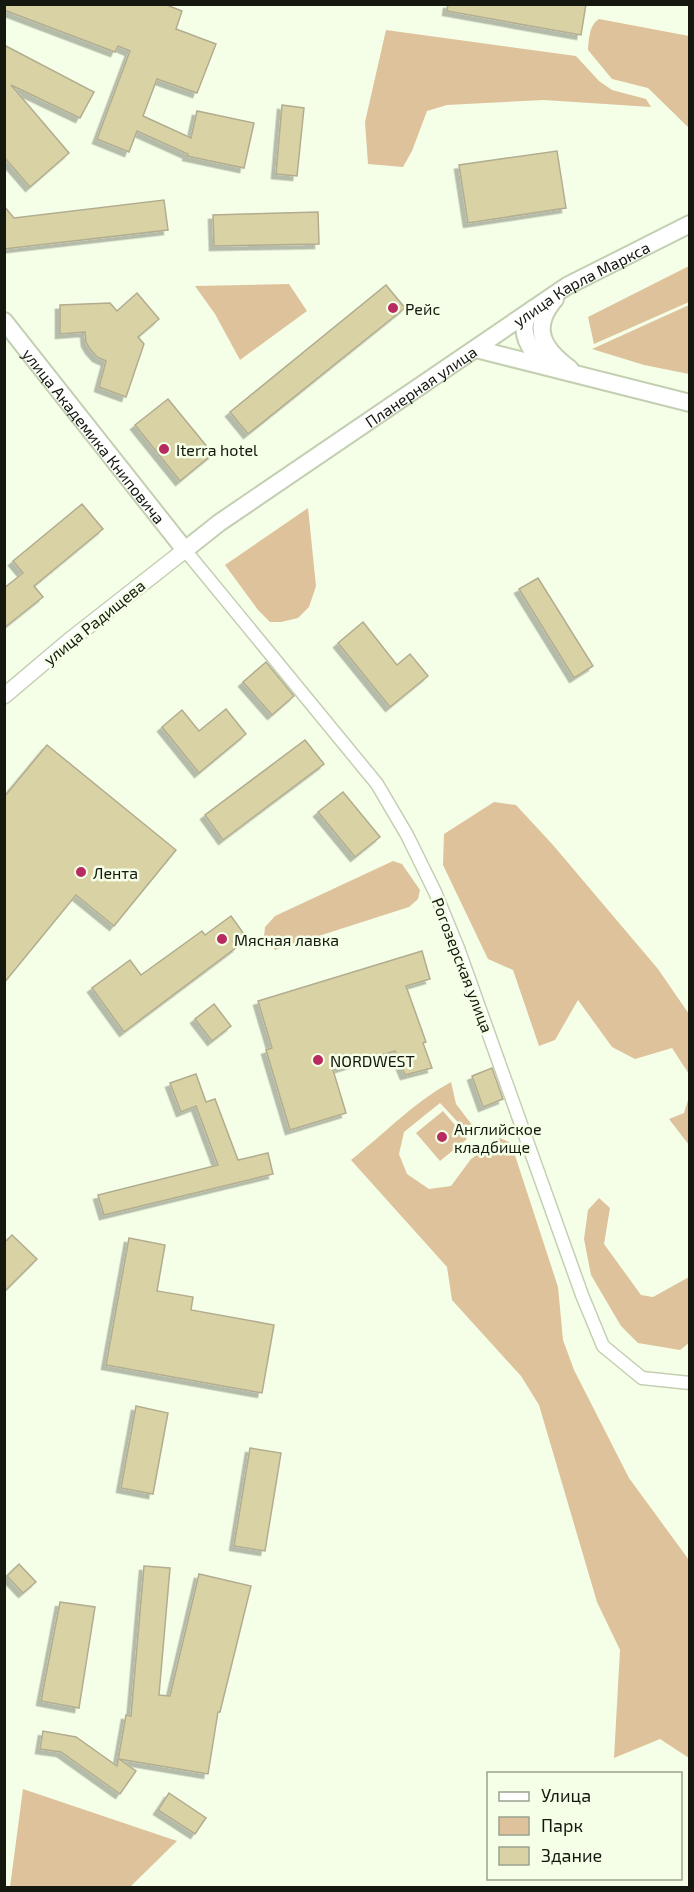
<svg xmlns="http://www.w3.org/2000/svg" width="694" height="1892" font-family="'Exo 2',sans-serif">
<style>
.green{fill:#ddc29c}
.building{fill:#d9d2a5;stroke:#b2ad90;stroke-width:1.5;filter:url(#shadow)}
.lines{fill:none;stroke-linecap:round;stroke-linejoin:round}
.minor-casing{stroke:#c3cfb2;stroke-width:15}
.tertiary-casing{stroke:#c3cfb2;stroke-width:18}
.secondary-casing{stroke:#c3cfb2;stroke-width:20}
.minor{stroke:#fff;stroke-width:12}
.tertiary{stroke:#fff;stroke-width:15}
.secondary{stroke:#fff;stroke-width:16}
.poi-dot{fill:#b82b60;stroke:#f5ffe7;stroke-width:2}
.labels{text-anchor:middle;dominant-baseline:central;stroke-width:5;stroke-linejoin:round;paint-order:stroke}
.street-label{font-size:16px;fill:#14180e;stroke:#f5ffe7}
.poi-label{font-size:16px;fill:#14180e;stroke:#f5ffe7;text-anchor:start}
</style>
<defs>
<filter id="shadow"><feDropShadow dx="-4.5" dy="4.5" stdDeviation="0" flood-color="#0004"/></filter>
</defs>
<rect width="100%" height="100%" fill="#f5ffe7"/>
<!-- green -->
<g class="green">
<path d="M599,19L689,36V128L648,88L612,79L588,50C589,39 589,25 599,19Z"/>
<path d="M386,30L576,56L599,81L612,90L646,99L651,107L544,100L447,105L427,111L412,151L403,167L368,164L365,122Z"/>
<path d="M689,266V302L594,344L588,317Z"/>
<path d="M289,284L307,311L240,360L215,314L195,286Z"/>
<path d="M689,305V374L644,365L592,349Z"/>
<path d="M308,508L316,586L309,607L298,618L281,622H270L258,610L225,565Z"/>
<path d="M494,802L516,805L553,845L658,969L689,1014V1074L672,1048L635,1059L612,1047L578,1000L555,1040L539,1046L513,970L488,959L443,865L444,834Z"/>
<path d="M393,861L402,864L420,890L418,899L409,907L275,950L264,937L265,927L275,916Z"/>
<path d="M451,1082L456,1104L476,1130L469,1134L440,1103L404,1132L399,1154L407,1174L429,1189L451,1186L471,1159L500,1138L511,1143L558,1287L563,1340L574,1370L629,1478L689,1560V1758L660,1739L614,1758L620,1650L597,1602L539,1405L521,1376L452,1300L447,1267L351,1160C384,1134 414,1102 451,1082Z"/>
<path d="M689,1097V1145L669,1119L684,1113Z"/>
<path d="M443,1111L467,1139L440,1161L416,1133Z"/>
<path d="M599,1198L610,1208L604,1244L641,1295L653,1297L689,1277V1343L680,1350L638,1343L621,1326L591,1275L584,1239L588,1210Z"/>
<path d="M23,1789L177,1841L130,1887H10Z"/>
</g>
<!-- building -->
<g class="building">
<path d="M4,4H164L182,11L176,29L216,44L197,93L157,79L143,116L191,138L197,111L254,123L244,168L187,156L188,154L137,131L129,152L97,139L130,51L118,46L115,52L4,10Z"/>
<path d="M448,4H586L581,35L447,11Z"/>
<path d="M4,45L94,92L80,118L11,85L69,153L30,187L4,157Z"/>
<path d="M282,105L304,108L297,176L276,174Z"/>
<path d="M557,151L566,208L468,223L459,165Z"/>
<path d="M164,200L168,230L4,249V206L14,218Z"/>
<path d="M318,212L319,244L214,246L213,215Z"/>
<path d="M386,285L405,308L248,434L230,412Z"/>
<path d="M137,293L159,319L138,337L144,344L126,397L99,387L106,361L97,357L90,349L86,342L85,332L60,334V305L110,303L117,311Z"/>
<path d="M168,399L213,454L180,481L135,425Z"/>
<path d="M82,504L103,529L34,586L43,597L4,628V588L23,573L13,561Z"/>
<path d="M538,578L593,666L574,678L519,589Z"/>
<path d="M363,622L397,665L410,654L428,676L390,707L338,643Z"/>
<path d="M266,662L294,696L272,715L243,682Z"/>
<path d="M226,709L246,734L199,773L162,727L182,710L199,731Z"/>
<path d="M305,740L324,764L223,840L205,815Z"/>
<path d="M47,745L176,850L114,926L76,895L4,983V797Z"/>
<path d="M343,792L380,837L355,857L318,812Z"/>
<path d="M231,916L244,934L233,942L237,947L124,1032L92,988L130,960L141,975L202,931L205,935Z"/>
<path d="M422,951L430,979L406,986L426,1042L423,1043L432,1068L405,1075L395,1051L333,1070L346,1113L290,1130L266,1050L272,1048L258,1001Z"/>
<path d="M214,1004L231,1026L212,1041L195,1019Z"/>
<path d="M492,1068L503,1099L483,1107L472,1076Z"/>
<path d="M196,1074L206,1102L215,1099L238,1160L268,1153L273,1174L104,1215L98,1195L218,1165L196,1106L181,1112L170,1083Z"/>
<path d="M12,1235L37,1259L4,1292V1243Z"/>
<path d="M129,1238L165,1245L157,1291L193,1297L191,1310L274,1325L262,1393L106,1365Z"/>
<path d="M136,1406L168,1413L153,1494L121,1488Z"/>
<path d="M250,1448L281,1453L265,1551L234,1546Z"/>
<path d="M19,1564L36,1582L23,1593L7,1576Z"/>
<path d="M144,1566L170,1568L159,1695L170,1696L199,1574L251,1586L220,1712H218L208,1774L119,1759L136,1771L120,1794L61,1752L40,1749L43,1731L76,1737L117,1766L126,1715L131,1716Z"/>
<path d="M60,1602L95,1607L79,1708L41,1701Z"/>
<path d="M169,1793L206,1818L195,1834L158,1810Z"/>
</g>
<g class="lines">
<defs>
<path id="minor" d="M185,550L377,784L407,835L435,892L458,948L582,1295L603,1346L642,1378L690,1383"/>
<path id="tertiary" d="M4,696L69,641L185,550"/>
<g id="secondary">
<path d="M555,299C530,328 543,349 570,369"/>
<path d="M532,310C529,314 526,319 525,323C522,339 534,357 548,364"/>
<path id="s1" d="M4,321L185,550L219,523L567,286L690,224"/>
<path d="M476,349L690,403"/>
</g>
</defs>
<!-- minor casing -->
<use href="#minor" class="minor-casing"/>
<!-- tertiary casing -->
<use href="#tertiary" class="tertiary-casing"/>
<!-- secondary casing -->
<use href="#secondary" class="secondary-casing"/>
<!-- minor -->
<use href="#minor" class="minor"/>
<!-- tertiary -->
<use href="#tertiary" class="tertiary"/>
<!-- secondary -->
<use href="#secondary" class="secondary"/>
</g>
<!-- markers -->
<g class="poi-dot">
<circle cx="393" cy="308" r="6"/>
<circle cx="164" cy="449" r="6"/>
<circle cx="81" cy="872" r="6"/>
<circle cx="222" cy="939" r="6"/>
<circle cx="318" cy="1060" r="6"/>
<circle cx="442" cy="1137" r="6"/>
</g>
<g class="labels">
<!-- street labels -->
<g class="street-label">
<text stroke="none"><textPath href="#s1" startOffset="770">улица Карла Маркса</textPath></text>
<text stroke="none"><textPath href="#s1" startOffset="579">Планерная улица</textPath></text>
<text stroke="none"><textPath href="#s1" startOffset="146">улица Академика Книповича</textPath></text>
<text transform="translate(94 622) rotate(-39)">улица Радищева</text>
<text transform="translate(463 965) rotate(69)">Рогозерская улица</text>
</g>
<!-- poi labels -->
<g class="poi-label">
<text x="405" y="308">Рейс</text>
<text x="176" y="449">Iterra hotel</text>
<text x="93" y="872">Лента</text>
<text x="234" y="939">Мясная лавка</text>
<text x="330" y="1060">NORDWEST</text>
<text x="454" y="1128">Английское<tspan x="454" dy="18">кладбище</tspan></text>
</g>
</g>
<!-- border -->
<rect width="694" height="1892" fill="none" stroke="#14180e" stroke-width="12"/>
<!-- legend -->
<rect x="487" y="1772" width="195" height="108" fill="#f5ffe7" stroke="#9ba390" stroke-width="1.5"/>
<rect x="499" y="1792" width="30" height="9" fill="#ffffff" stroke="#9ba390" stroke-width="1.5"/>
<text x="541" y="1802" font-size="18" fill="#14180e">Улица</text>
<rect x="499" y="1817" width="30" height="18" fill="#ddc29c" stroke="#9ba390" stroke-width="1.5"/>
<text x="541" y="1832" font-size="18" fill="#14180e">Парк</text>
<rect x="499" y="1847" width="30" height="18" fill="#d9d2a5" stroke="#9ba390" stroke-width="1.5"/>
<text x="541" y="1862" font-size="18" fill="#14180e">Здание</text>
</svg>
